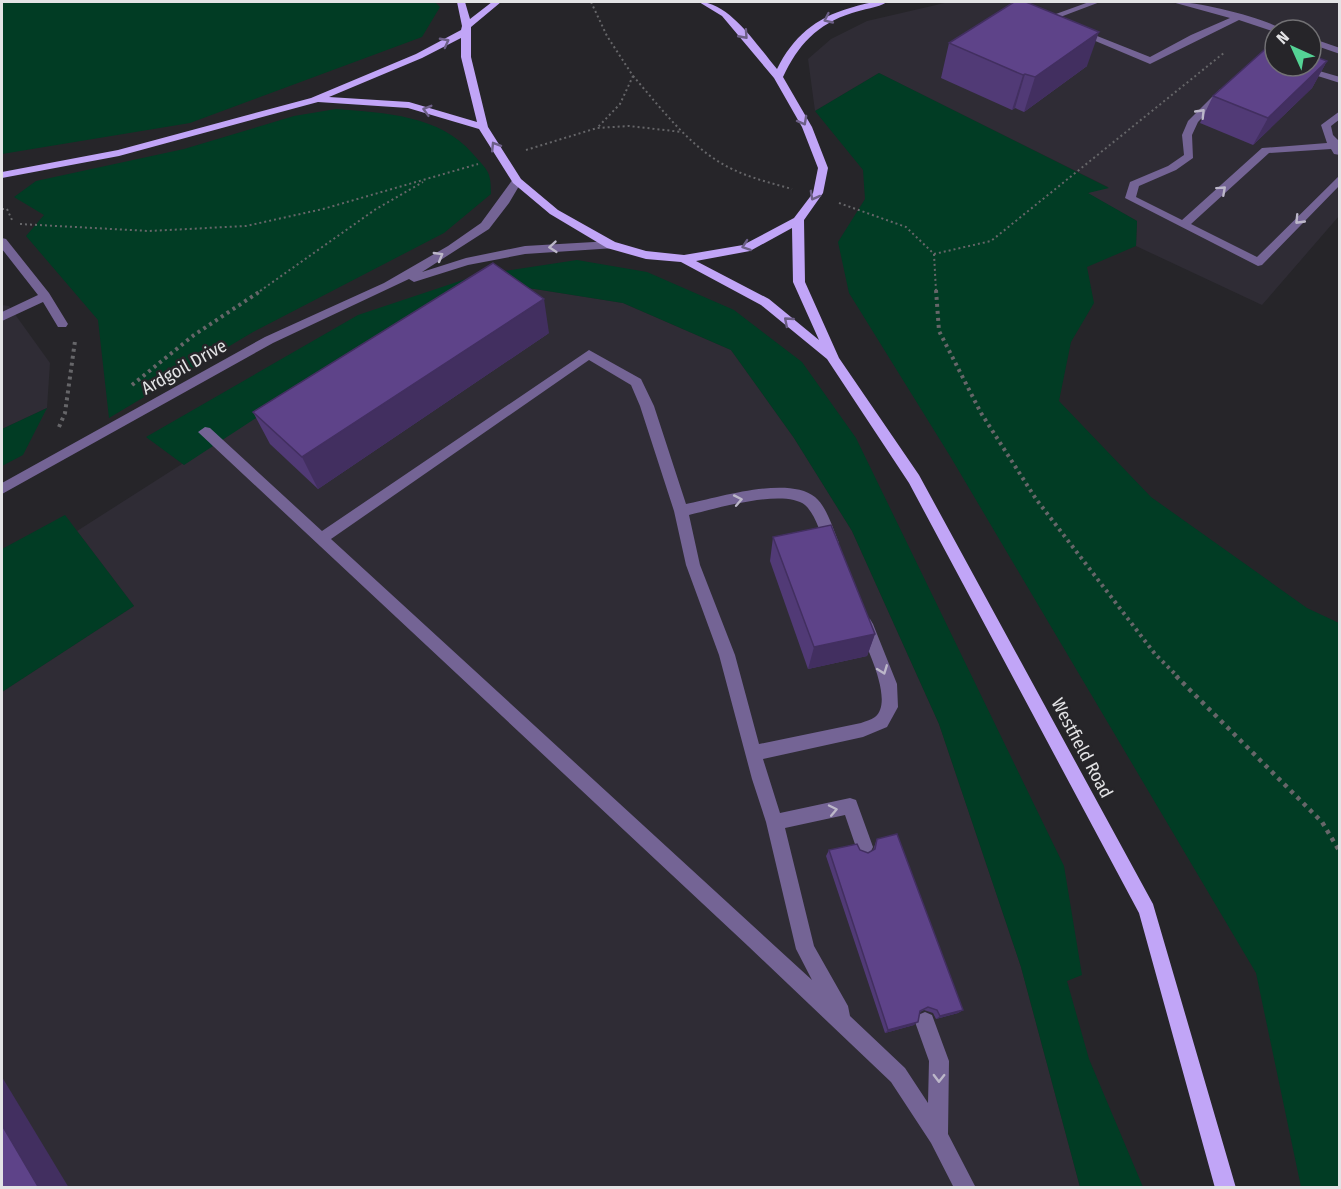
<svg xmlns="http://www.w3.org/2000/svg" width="1341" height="1189" font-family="'Fira Sans Condensed',sans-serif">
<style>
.built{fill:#2f2c35;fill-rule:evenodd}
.green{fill:#013c24}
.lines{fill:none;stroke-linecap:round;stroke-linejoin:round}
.path-far2{stroke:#666669;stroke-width:2;stroke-dasharray:2 3;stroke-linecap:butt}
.path-far1{stroke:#666669;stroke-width:4;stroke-dasharray:3 4;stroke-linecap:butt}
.path{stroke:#666669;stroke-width:4.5;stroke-dasharray:4 5;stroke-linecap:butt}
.minor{fill:#746495;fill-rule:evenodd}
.major{fill:#c1a5f7;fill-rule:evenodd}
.wall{fill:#513a76}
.shaded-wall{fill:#422f60}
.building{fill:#5e4389;stroke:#422f60;stroke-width:1.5}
.oneway{stroke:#6c5f86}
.oneway2{stroke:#bcb7c9}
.labels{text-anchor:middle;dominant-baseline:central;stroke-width:5;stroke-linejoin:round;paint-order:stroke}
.street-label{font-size:18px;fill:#e3e3e5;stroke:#262529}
</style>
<rect width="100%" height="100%" fill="#262529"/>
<!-- built -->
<g class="built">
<path d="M949,2H1339V216L1262,305L1136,246L1137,221L1087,193L1108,187L879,73L815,111L808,59L831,39L867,21ZM1275,30H1311V66H1275Z"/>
<path d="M503,284L623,303L731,350L794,438L852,531L939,724L1021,967L1080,1187L2,1188V692L134,606L77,531L362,349Z"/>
<path d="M2,305L9,306L50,363L47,408L2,429Z"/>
</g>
<!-- green -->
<g class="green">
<path d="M2,2H435L440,7L422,37L190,123L2,154Z"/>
<path d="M879,73L1109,188L1088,193L1137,221L1136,246L1087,267L1094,303L1071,342L1059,401L1151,497L1307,608L1339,623V1187H1301L1256,973L950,456L849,293L838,242L865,199L863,170L815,111Z"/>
<path d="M336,109C385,113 440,115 473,154C488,171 491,171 491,194L444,233L253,332L109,418L98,320L26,236L44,215L14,197L36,181L184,149L294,116Z"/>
<path d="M577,260L647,272L734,310L802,362L856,438L1064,866L1082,975L1067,981L1089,1059L1143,1187H1080L1021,967L939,724L852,531L794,438L731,350L623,303L503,284L362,349L184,465L146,437L358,315L478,275Z"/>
<path d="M47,408L23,455L2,466V429Z"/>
<path d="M65,515L134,606L2,692V549Z"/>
</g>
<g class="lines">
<!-- path-far2 -->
<g class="path-far2">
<path d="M591,2L607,36L633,76L620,104L598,127"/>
<path d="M633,76C662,109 690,148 730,168C750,178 771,183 792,189"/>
<path d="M526,150L597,128L629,126L682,132"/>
<path d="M839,203L906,227L934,254L936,291"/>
<path d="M2,209H7L12,220"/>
<path d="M20,224L149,231L246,226L323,209L478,164"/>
<path d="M934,254L991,241L1225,52"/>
<path d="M260,291L376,209L423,182"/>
</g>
<!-- path-far1 -->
<g class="path-far1">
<path d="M936,290L939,331L981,413L1036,499L1155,654L1178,677"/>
<path d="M132,385L194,335L262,290"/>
<path d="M59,427L65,413L75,341"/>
</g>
<!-- path -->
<path class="path" d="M1176,676L1322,822L1340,852"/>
<!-- minor -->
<g class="minor">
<path d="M1089,2H1100L1055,19L1059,22L1057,24H1051L1042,19Z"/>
<path d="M1172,2C1191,0 1267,18 1283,30H1275V32L1239,20L1150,64L1074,32L1082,30L1150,57L1191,35L1230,18Z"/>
<path d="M1311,38L1340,48V54L1311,44Z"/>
<path d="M1286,66H1302L1340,77V83Z"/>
<path d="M1220,89L1228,91L1198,122L1192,135L1193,158L1176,170L1139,186L1136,197L1182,220L1262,148L1327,143L1321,125L1340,111V119L1331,126L1333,135L1340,142V155L1334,154L1331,149L1269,153L1191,224L1257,257L1340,175V185L1262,265L1258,266L1125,198L1130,182L1168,166L1184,155L1182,135L1188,121Z"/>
<path d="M517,178L522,181L509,203L489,229L422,272L466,258L525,246L611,241L615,242V248L525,254L468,265L414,282L409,279L273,343L2,494V483L265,337L384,283L448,246L481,223L513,179Z"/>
<path d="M2,238L6,239L49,293L68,324L66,327H58L43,302L2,321V312L38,295L2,249Z"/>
<path d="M589,350L641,379L654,406L686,504C717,498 788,475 815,497C827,507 833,529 839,543L837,547H827C820,534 816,515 805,505C784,488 714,509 689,515L700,565L735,655L759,744L861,723C865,721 871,720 875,717C895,701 865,644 857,624L860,619L865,617L870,619L873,624L897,684L898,707L887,727L863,737L763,759L780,813L850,798L856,800L873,847L870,853L864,856L858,853L845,815L785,828L814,946L848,1006L850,1016L905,1068L928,1103L929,1061L915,1022L918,1015L925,1012L932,1015L949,1061L948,1134L976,1188H954L931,1143L891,1082L748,946L198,432L205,427L210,428L322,531ZM589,360L631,385L640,406L674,511L686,565L719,655L752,779L766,822L796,949L812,980L331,539Z"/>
</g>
<!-- major -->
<path class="major" d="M457,2H465L470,19L492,2H501L471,27V57L488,127L521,179L558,210L615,242L646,251L684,255L743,245L794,218L813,193L818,168L802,127L774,78L722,16L699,2C730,2 758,47 777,69C793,37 815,18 850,8C863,4 875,1 887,2C878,8 863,9 852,13C817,24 798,45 783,77L812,127L828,168L823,193L804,220L805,282L839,358L919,475L1153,904L1236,1188H1215L1139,913L909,483L827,359L761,305L681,262L646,259L607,248L550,214L513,183L479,129L408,108L318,102L119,156L2,178V172L118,150L311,98L416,54L461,30L462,26ZM461,38V57L477,122L409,102L329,97L422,58ZM792,228L793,282L819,340L769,299L696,261L750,251Z"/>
</g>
<!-- wall -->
<g class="wall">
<path d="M949,43L1087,66L1024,112L1015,108L1012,110L941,78Z"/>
<path d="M1327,61L1312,88L1253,145L1200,123L1213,96Z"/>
<path d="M549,333L318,489L270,444L253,412Z"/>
<path d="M773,537L875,634L867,656L808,669L770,561Z"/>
<path d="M877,839L963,1010L958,1013L936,1019L933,1013L924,1010L920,1012L914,1025L885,1033L826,856L829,850H860L868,853L873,850Z"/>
</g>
<!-- shaded-wall -->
<g class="shaded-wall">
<path d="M1099,32L1087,66L1024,112L1035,77Z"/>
<path d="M1327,61L1312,88L1253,145L1268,118Z"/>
<path d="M1025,74L1015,108L1012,110L1023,75Z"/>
<path d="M544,299L549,333L318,489L302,457Z"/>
<path d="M875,634L867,656L808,669L814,647Z"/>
<path d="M963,1010L958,1013L936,1019L940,1016Z"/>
<path d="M918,1022L914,1025L885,1033L888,1030Z"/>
<path d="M2,1077L69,1188H39L2,1125Z"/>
</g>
<!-- building -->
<g class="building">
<path d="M1014,2H1026L1099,32L1035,77L1025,74L1023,75L949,43Z"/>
<path d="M1272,43H1275V66H1311V55L1327,61L1268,118L1213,96Z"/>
<path d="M493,263L544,299L302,457L253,412Z"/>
<path d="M831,525L875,634L814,647L773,537Z"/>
<path d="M897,834L963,1010L940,1016L937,1010L928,1007L920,1011L918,1022L888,1030L829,850L857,844L860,850L868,853L875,849L877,839Z"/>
<path d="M2,1125L39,1188H2Z"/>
</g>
<!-- one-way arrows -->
<defs><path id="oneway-chevron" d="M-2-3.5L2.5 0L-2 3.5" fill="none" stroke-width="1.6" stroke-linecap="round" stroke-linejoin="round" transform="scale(1.5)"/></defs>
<g class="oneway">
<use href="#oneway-chevron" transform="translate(828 19) rotate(155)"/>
<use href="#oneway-chevron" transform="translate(744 35) rotate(48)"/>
<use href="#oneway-chevron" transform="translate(445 42) rotate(-28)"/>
<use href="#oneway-chevron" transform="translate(427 110) rotate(-164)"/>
<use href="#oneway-chevron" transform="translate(803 121) rotate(61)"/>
<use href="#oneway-chevron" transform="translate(495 146) rotate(-122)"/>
<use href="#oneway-chevron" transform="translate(814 196) rotate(119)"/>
<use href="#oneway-chevron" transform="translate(746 246) rotate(161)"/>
<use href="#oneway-chevron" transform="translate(788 321) rotate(-139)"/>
</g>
<g class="oneway2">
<use href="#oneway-chevron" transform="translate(1201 113) rotate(-46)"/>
<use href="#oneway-chevron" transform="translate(1222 190) rotate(-42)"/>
<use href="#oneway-chevron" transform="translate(1299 220) rotate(134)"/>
<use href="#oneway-chevron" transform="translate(553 247) rotate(175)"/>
<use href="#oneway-chevron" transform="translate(439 256) rotate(-30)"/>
<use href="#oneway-chevron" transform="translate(738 500) rotate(-11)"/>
<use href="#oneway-chevron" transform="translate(883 670) rotate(69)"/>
<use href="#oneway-chevron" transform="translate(833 810) rotate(-12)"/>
<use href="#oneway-chevron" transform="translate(939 1078) rotate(91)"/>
</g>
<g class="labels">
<!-- street labels -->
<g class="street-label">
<text transform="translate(184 367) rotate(-29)">Ardgoil Drive</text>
<text transform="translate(1082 748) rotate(62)">Westfield Road</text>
</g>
</g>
<!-- border -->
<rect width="1341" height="1189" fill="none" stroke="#e3e3e5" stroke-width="6"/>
<!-- north arrow -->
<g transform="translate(1293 48) rotate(315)"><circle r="28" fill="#262529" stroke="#727174" stroke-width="1.5"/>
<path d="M0-4.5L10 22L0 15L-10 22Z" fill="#54d395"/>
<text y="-9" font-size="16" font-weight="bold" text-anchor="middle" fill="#e3e3e5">N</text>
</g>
</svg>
